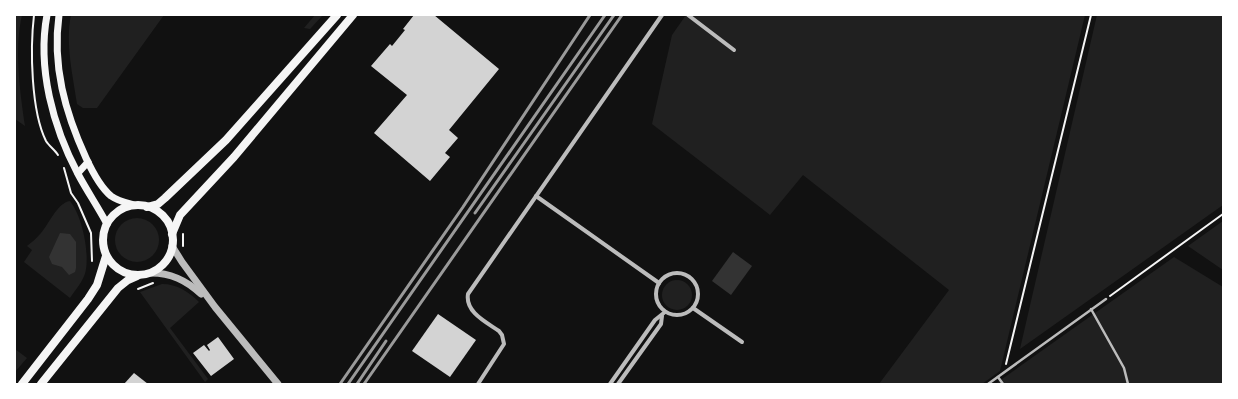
<svg xmlns="http://www.w3.org/2000/svg" width="1238" height="399" font-family="Raleway,sans-serif">
<style>
.green{fill:#202020}
.water{fill:#333}
.building{fill:#d3d3d3}
.lines{fill:none;stroke-linecap:round;stroke-linejoin:round}
.path{stroke:#f5f5f5;stroke-width:2}
.service{stroke:#bcbcbc;stroke-width:2.5}
.minor{stroke:#bcbcbc;stroke-width:4}
.tertiary{stroke:#bcbcbc;stroke-width:7}
.secondary{stroke:#f5f5f5;stroke-width:7}
.primary{stroke:#f5f5f5;stroke-width:8}
.rail{stroke:#9a9a9a;stroke-width:3}
</style>
<rect width="100%" height="100%" fill="#111"/>
<!-- green -->
<g class="green">
<path d="M15,15H22C14,49 20,92 25,126L15,119Z"/>
<path d="M71,15H164L97,108H83L77,104C73,76 65,43 71,15Z"/>
<path d="M315,15H323L310,29L304,28Z"/>
<path d="M686,15H1085L1000,371L982,384H879L949,290L803,175L770,215L652,124L672,35Z"/>
<path d="M1097,15H1223V205L1020,349Z"/>
<path d="M70,201C82,216 89,250 86,269C85,279 76,289 70,298L24,262L32,250L27,246C32,242 37,238 41,233C49,224 57,203 70,201Z"/>
<circle cx="137" cy="240" r="22"/>
<path d="M1223,221V270L1188,246Z"/>
<path d="M1174,257L1223,287V384H995Z"/>
<circle cx="677" cy="295" r="15"/>
<path d="M162,284C177,284 189,292 199,302L170,328L208,379L205,382L140,292Z"/>
<path d="M15,349L27,358L15,372Z"/>
</g>
<!-- water -->
<g class="water">
<path d="M60,233L70,234L76,242V268L75,272L69,275L62,267L52,264L49,257Z"/>
<path d="M733,252L752,266L731,295L712,281Z"/>
</g>
<!-- building -->
<g class="building">
<path d="M414,15H434L499,69L449,130L458,138L445,153L450,157L430,181L374,133L407,95L371,66L390,44L392,46L405,30L403,29Z"/>
<path d="M438,314L476,340L450,377L412,351Z"/>
<path d="M218,337L234,359L211,376L193,353L204,345L209,351L210,350L207,345Z"/>
<path d="M134,373L148,384H124Z"/>
</g>
<g class="lines">
<!-- path -->
<g class="path">
<path d="M34,15C30,49 31,111 46,141C49,146 55,150 58,155"/>
<path d="M64,168L71,193L78,203L91,233L92,261"/>
<path d="M183,246V234"/>
<path d="M138,289L153,283"/>
<path d="M1110,296L1223,214"/>
<path d="M1006,364L1091,15"/>
</g>
<!-- service -->
<g class="service">
<path d="M1091,309L1124,368L1128,384"/>
<path d="M998,377L1003,384"/>
<path d="M988,384L1106,299"/>
</g>
<!-- minor -->
<g class="minor">
<path d="M688,15L734,50"/>
<path d="M536,196L659,283"/>
<circle cx="677" cy="294" r="21"/>
<path d="M693,308L742,342"/>
<path d="M478,384L504,344L502,335L499,331C486,322 465,312 468,294L662,15"/>
<path d="M610,384L655,320L665,312"/>
<path d="M618,384L661,324L662,316"/>
</g>
<!-- tertiary -->
<g class="tertiary">
<path d="M172,246L182,262L215,307L278,384"/>
<path d="M151,273C171,273 186,280 201,294"/>
</g>
<!-- secondary -->
<g class="secondary">
<path d="M47,15C37,68 53,127 78,174C87,191 98,207 107,224"/>
<path d="M59,15C52,66 65,112 86,158C92,171 100,187 111,196C118,201 127,203 134,205"/>
<path d="M78,173L88,162"/>
</g>
<!-- primary -->
<g class="primary">
<circle cx="138" cy="240" r="35"/>
<path d="M147,207L158,204L165,198L226,140L337,15"/>
<path d="M172,234L180,215L234,157L353,15"/>
<path d="M22,384L88,299L97,285L106,256"/>
<path d="M41,384L118,288L128,280L137,276"/>
</g>
<!-- rail -->
<g class="rail">
<path d="M475,213L614,15"/>
<path d="M340,384L463,207L590,15"/>
<path d="M348,384L605,15"/>
<path d="M357,384L386,341"/>
<path d="M364,384L622,15"/>
</g>
</g>
<!-- border -->
<rect width="1238" height="399" fill="none" stroke="#ffffff" stroke-width="32"/>
</svg>
